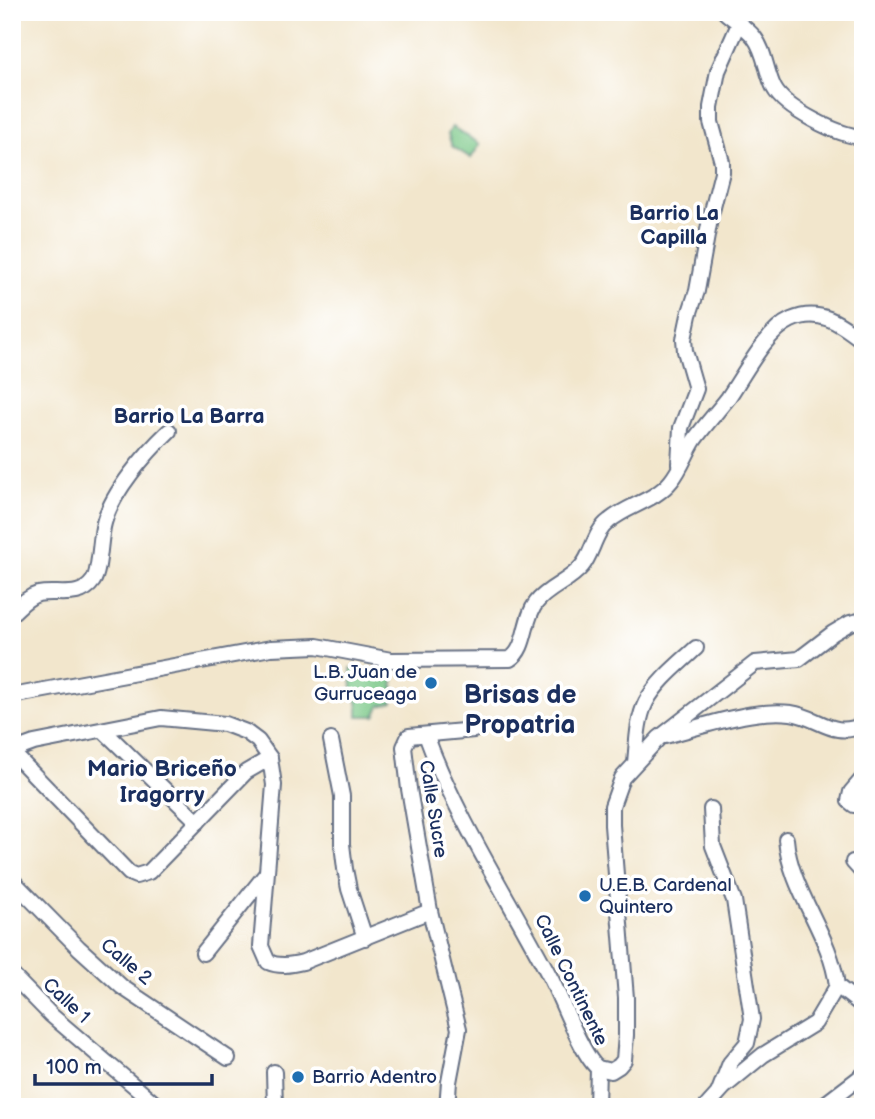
<svg xmlns="http://www.w3.org/2000/svg" width="875" height="1119" font-family="'Balsamiq Sans',sans-serif">
<style>
.pitch{fill:#79c786;stroke:#4a7b72;stroke-width:2}
.lines{fill:none;stroke-linecap:round;stroke-linejoin:round}
.minor-casing{stroke:#666f84;stroke-width:18}
.minor{stroke:#fff;stroke-width:14}
.poi-dot{fill:#1f6fb2;stroke:#fff;stroke-width:2.5}
.labels{text-anchor:middle;dominant-baseline:central;stroke-width:7;stroke-linejoin:round;paint-order:stroke}
.poi-label{font-size:19px;fill:#1b2f5e;stroke:#fff;text-anchor:start}
.street-label{font-size:19px;fill:#1b2f5e;stroke:#fff}
.neighbourhood-label{font-size:21px;font-weight:bold;fill:#1b2f5e;stroke:#fff}
.quarter-label{font-size:23px;font-weight:bold;fill:#1b2f5e;stroke:#fff}
.district-label{font-size:26px;font-weight:bold;fill:#1b2f5e;stroke:#fff}
</style>
<rect width="100%" height="100%" fill="#fff"/>
<filter id="ink" filterUnits="userSpaceOnUse"><feTurbulence type="fractalNoise" baseFrequency=".0143" numOctaves="2"/><feDisplacementMap in="SourceGraphic" scale="14" xChannelSelector="R" yChannelSelector="G"/><feConvolveMatrix kernelMatrix="1 2 1 2 8 2 1 2 1" color-interpolation-filters="sRGB"/></filter>
<filter id="wash" filterUnits="userSpaceOnUse"><feTurbulence type="fractalNoise" baseFrequency=".00686" numOctaves="4" result="noise"/><feDisplacementMap in="SourceGraphic" scale="28" xChannelSelector="R" yChannelSelector="G"/><feGaussianBlur stdDeviation="1.57" result="paint"/><feColorMatrix in="noise" values="0 0 0 0 0 0 0 0 0 0 0 0 0 0 0 0 0 1.4 0 .05"/><feComposite in="paint" operator="in"/></filter>
<g filter="url(#wash)">
<rect width="100%" height="100%" fill="#f2e6cc"/>
<!-- pitch -->
<g class="pitch">
<path d="M452,127L480,144L471,158L452,146L448,134Z"/>
<path d="M351,668L394,672L393,702L380,706L375,716H358V704L352,691Z"/>
</g>
</g>
<g filter="url(#ink)">
<g class="lines">
<defs>
<g id="minor">
<path d="M725,12C734,20 747,28 754,37C765,51 766,72 774,88C785,109 839,136 863,137"/>
<path d="M679,464L681,428L696,389L685,351L684,339L689,315L697,291L710,219L722,172V162L711,122V107L718,71L739,24"/>
<path d="M12,613C20,606 27,597 38,594C56,590 80,600 93,581C100,572 100,536 104,523C112,492 146,453 169,431"/>
<path d="M12,696L271,648L317,646L391,660L510,659C527,649 523,620 536,603C548,587 569,582 582,566C593,553 594,532 609,521C628,505 655,501 671,481C681,469 686,453 695,439C705,425 717,412 728,398C744,375 766,331 791,320C820,307 841,324 863,341"/>
<path d="M103,730L198,822"/>
<path d="M426,735C457,820 509,898 551,979C561,998 583,1058 598,1068L611,1071L619,1066L624,1060L626,1035V998L612,825V806L622,778L659,738L755,663L799,659L833,633L850,623L863,620"/>
<path d="M665,736C702,727 753,708 791,713C820,717 832,739 863,725"/>
<path d="M331,740L342,796V844L345,869L349,889L365,938"/>
<path d="M12,751L34,743L161,718L225,724L246,732L258,741L270,758L274,785L261,946L268,962C280,967 290,965 303,962L430,911"/>
<path d="M12,752L129,873L136,876L149,872L246,772L270,758"/>
<path d="M635,763C637,743 637,720 646,702C657,681 679,664 696,648"/>
<path d="M863,778L851,792L849,801L854,805L863,804"/>
<path d="M711,809L713,846L734,900L752,1019L747,1043L730,1063L719,1091"/>
<path d="M786,839C790,891 831,934 837,986"/>
<path d="M853,862L863,873"/>
<path d="M12,880L79,948L122,987L228,1058"/>
<path d="M203,953L266,874"/>
<path d="M12,975L51,1015L159,1107"/>
<path d="M837,986L863,1006"/>
<path d="M274,1072L275,1107"/>
<path d="M447,1107L449,1082L459,1029L430,911L409,789L404,747L409,736L474,730"/>
<path d="M597,1107L598,1068"/>
<path d="M706,1107L724,1087L763,1055L815,1023L837,986"/>
<path d="M821,1107L863,1075"/>
</g>
</defs>
<!-- minor casing -->
<use href="#minor" class="minor-casing"/>
<!-- minor -->
<use href="#minor" class="minor"/>
</g>
</g>
<!-- markers -->
<g class="poi-dot">
<circle cx="431" cy="683" r="7"/>
<circle cx="585" cy="896" r="7"/>
<circle cx="298" cy="1077" r="7"/>
</g>
<g class="labels">
<!-- poi labels -->
<g class="poi-label">
<text x="417" y="672" text-anchor="end">L.B. Juan de<tspan x="417" dy="22">Gurruceaga</tspan></text>
<text x="599" y="885">U.E.B. Cardenal<tspan x="599" dy="22">Quintero</tspan></text>
<text x="312" y="1077">Barrio Adentro</text>
</g>
<!-- street labels -->
<g class="street-label">
<text transform="translate(433 809) rotate(81)">Calle Sucre</text>
<text transform="translate(126 962) rotate(40)">Calle 2</text>
<text transform="translate(571 980) rotate(64)">Calle Continente</text>
<text transform="translate(66 1001) rotate(43)">Calle 1</text>
</g>
<!-- neighbourhood labels -->
<g class="neighbourhood-label">
<text x="674" y="213">Barrio La<tspan x="674" dy="24">Capilla</tspan></text>
<text x="189" y="416">Barrio La Barra</text>
</g>
<!-- quarter labels -->
<g class="quarter-label">
<text x="162" y="769">Mario Briceño<tspan x="162" dy="26">Iragorry</tspan></text>
</g>
<!-- district labels -->
<g class="district-label">
<text x="520" y="695">Brisas de<tspan x="520" dy="30">Propatria</tspan></text>
</g>
</g>
<!-- margin -->
<rect width="875" height="1119" fill="none" stroke="#fff" stroke-width="42"/>
<!-- scale -->
<path d="M35 1074v10h177v-10" fill="none" stroke="#1b2f5e" stroke-width="3.5"/>
<text x="46" y="1074" font-size="21" fill="#1b2f5e" stroke="#ffffff" stroke-width="5" paint-order="stroke">100 m</text>
</svg>
